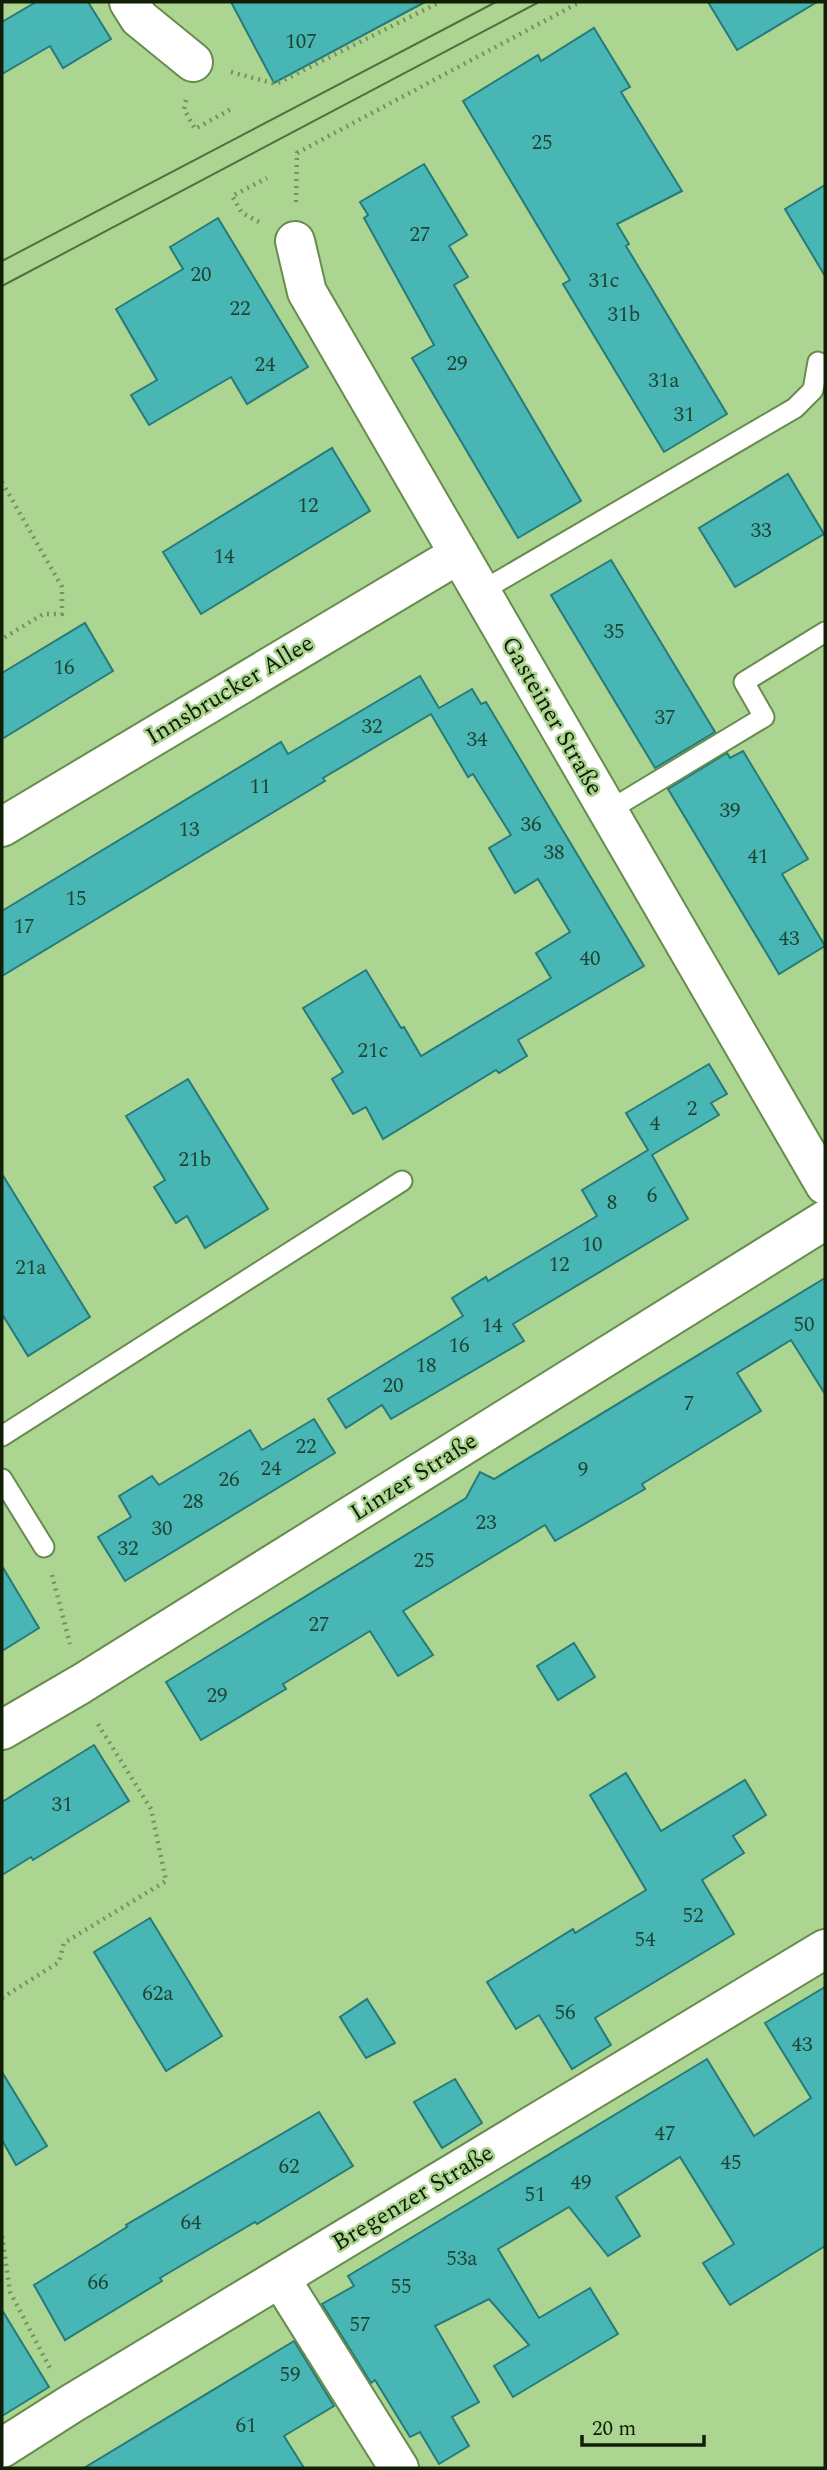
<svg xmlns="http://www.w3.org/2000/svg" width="827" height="2470" font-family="Spectral,serif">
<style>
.building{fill:#48b6b4;stroke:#267b7a;stroke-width:2}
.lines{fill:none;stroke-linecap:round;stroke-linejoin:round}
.service-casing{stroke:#678c4d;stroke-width:23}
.minor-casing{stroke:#678c4d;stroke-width:42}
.path{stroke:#74935f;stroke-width:4.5;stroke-dasharray:2 5;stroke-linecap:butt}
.service{stroke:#fff;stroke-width:19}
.minor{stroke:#fff;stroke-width:38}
.tram{stroke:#546d42;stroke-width:2}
.labels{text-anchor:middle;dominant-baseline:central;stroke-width:5;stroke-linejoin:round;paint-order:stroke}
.number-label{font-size:21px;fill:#1e4531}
.street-label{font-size:24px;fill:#101f05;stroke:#add592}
</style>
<rect width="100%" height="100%" fill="#add592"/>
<!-- building -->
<g class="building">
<path d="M36,2H88L111,39L63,68L50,46L2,74V22Z"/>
<path d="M231,2H425L274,83Z"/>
<path d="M708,2H817L737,50Z"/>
<path d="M594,28L630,87L621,92L682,191L617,224L629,244L626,246L727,414L664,452L563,284L570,280L463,101L538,55L541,61Z"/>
<path d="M424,164L467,235L449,246L468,277L454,285L581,501L518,538L412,358L434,345L364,218L368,215L360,202Z"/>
<path d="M825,185V276L785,209Z"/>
<path d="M218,218L308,367L247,404L231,377L149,425L131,395L157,380L116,309L183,269L170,247Z"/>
<path d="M332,448L370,511L201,614L163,552Z"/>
<path d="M788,474L824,534L735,587L699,528Z"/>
<path d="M611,560L715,732L655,768L551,595Z"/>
<path d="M85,623L113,671L2,739V673Z"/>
<path d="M420,676L439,708L472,689L481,704L486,702L644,966L518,1040L527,1056L499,1073L496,1070L383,1139L366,1107L353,1114L332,1079L343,1072L303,1008L366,970L401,1028L404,1027L421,1056L551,978L536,953L570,932L538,879L515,893L489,848L511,835L473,774L468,777L431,714L323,778L325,781L2,976V911L281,742L288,754Z"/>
<path d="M743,751L808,859L782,874L825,946L779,974L668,789L727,753L730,758Z"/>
<path d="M709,1064L727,1094L711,1103L719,1115L652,1155L688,1219L513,1324L524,1341L391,1419L382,1405L346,1428L328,1399L463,1316L452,1298L486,1277L488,1281L597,1216L582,1190L648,1150L626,1113Z"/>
<path d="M188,1079L268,1209L205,1248L187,1216L176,1223L154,1187L165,1180L126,1116Z"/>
<path d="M2,1174L90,1317L28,1356L2,1314Z"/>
<path d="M825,1278V1394L791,1340L737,1373L761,1411L642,1484L645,1489L555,1541L545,1525L403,1611L433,1655L398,1676L370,1631L283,1684L286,1689L201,1740L166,1682L466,1498L480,1472L494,1479Z"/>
<path d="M314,1419L335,1453L125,1581L98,1537L131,1517L119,1496L152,1476L159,1485L250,1430L262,1450Z"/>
<path d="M2,1566L39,1628L2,1651Z"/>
<path d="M574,1643L595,1677L558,1700L537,1666Z"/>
<path d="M94,1745L129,1801L33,1860L31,1857L2,1875V1802Z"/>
<path d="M626,1773L661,1831L745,1780L766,1815L733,1836L744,1853L702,1880L734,1934L595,2018L611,2045L572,2069L539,2015L516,2029L487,1982L573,1929L575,1933L646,1890L590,1795Z"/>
<path d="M150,1918L222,2036L166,2071L94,1952Z"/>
<path d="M825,1987V2246L730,2305L703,2263L734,2244L680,2157L616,2197L640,2236L608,2256L569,2207L498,2249L539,2318L590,2288L618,2334L513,2397L494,2366L529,2345L489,2299L435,2326L479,2402L452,2417L469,2446L439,2464L420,2432L410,2437L375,2380L371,2383L322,2304L354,2286L348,2276L707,2059L754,2136L811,2098L765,2023Z"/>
<path d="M367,1999L395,2043L366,2058L340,2017Z"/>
<path d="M2,2072L47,2146L16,2165L2,2140Z"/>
<path d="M455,2079L482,2123L442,2148L414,2102Z"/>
<path d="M319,2112L353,2166L257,2224L255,2222L160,2278L162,2281L65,2340L34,2285L127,2227L126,2225Z"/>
<path d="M2,2310L49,2387L2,2416Z"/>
<path d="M294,2341L334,2406L284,2436L304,2468H84Z"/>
</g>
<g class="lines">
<defs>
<g id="service">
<path d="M480,592L795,408L813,390L818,362"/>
<path d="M608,811L764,717L744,682L825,632"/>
<path d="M2,1436L402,1181"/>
<path d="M2,1479L44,1547"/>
</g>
<g id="minor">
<path d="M129,2L139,18L193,62"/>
<path d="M295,241L307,292L825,1185"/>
<path d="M2,827L459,554"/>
<path d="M2,1730L81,1684L825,1220"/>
<path d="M280,2278L399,2468"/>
<path d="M2,2448L71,2404L825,1949"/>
</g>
</defs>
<!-- service casing -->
<use href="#service" class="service-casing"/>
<!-- minor casing -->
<use href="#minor" class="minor-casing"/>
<!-- path -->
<g class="path">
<path d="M231,72L276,84L440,2"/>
<path d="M186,100L184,109L195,129L231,109"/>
<path d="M296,202L297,153L580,2"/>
<path d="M259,222L242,213L232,196L267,178"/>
<path d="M2,482L62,587V614H43L2,639"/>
<path d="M52,1575L70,1644"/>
<path d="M2,1998L59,1962L64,1943L166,1881L151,1809L96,1721"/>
<path d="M2,2236L10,2292L51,2370"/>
</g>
<!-- service -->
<use href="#service" class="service"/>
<!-- minor -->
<use href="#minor" class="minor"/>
<!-- tram -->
<g class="tram">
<path d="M2,261L496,2"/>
<path d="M2,286L539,2"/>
</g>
</g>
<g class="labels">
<!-- number labels -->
<g class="number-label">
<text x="301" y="42">107</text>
<text x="542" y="143">25</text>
<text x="420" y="235">27</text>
<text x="201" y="275">20</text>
<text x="604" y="281">31c</text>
<text x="240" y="309">22</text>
<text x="624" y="315">31b</text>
<text x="457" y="364">29</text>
<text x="265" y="365">24</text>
<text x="664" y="381">31a</text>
<text x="684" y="415">31</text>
<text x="308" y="506">12</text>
<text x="761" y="531">33</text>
<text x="224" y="557">14</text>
<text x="614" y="632">35</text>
<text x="64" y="668">16</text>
<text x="665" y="718">37</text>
<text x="372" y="727">32</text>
<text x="477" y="740">34</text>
<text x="260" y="787">11</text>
<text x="730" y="811">39</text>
<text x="531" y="825">36</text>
<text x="189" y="830">13</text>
<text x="554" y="853">38</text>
<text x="758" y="857">41</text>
<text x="76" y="899">15</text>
<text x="24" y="927">17</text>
<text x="789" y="939">43</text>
<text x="590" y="959">40</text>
<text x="373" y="1051">21c</text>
<text x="692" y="1109">2</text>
<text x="655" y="1124">4</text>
<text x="195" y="1160">21b</text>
<text x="652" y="1196">6</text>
<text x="612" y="1203">8</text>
<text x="592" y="1245">10</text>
<text x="559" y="1265">12</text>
<text x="31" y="1268">21a</text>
<text x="804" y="1325">50</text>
<text x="492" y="1326">14</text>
<text x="459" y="1346">16</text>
<text x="426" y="1366">18</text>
<text x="393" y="1386">20</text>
<text x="689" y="1404">7</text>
<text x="306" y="1447">22</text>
<text x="271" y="1469">24</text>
<text x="583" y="1470">9</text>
<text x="229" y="1480">26</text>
<text x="193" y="1502">28</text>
<text x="486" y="1523">23</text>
<text x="162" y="1529">30</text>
<text x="128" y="1549">32</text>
<text x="424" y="1561">25</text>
<text x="319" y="1625">27</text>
<text x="217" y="1696">29</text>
<text x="62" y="1805">31</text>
<text x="693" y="1916">52</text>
<text x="645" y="1940">54</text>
<text x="158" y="1994">62a</text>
<text x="565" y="2013">56</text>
<text x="802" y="2045">43</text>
<text x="665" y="2134">47</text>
<text x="731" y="2163">45</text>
<text x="289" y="2167">62</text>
<text x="581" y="2183">49</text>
<text x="535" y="2195">51</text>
<text x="191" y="2223">64</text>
<text x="462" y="2259">53a</text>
<text x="98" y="2283">66</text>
<text x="401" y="2287">55</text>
<text x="360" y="2325">57</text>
<text x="290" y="2375">59</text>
<text x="246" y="2426">61</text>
</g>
<!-- street labels -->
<g class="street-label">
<text transform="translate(230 690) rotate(-31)">Innsbrucker Allee</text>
<text transform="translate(552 716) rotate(60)">Gasteiner Straße</text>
<text transform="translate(414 1477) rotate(-32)">Linzer Straße</text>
<text transform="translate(413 2198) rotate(-31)">Bregenzer Straße</text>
</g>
</g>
<!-- border -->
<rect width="827" height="2470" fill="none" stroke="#101f05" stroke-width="7"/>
<!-- scale -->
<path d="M582 2435v10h122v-10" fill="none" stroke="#101f05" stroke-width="3.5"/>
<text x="592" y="2435" font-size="21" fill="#101f05" stroke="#add592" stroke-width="5" paint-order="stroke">20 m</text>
</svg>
